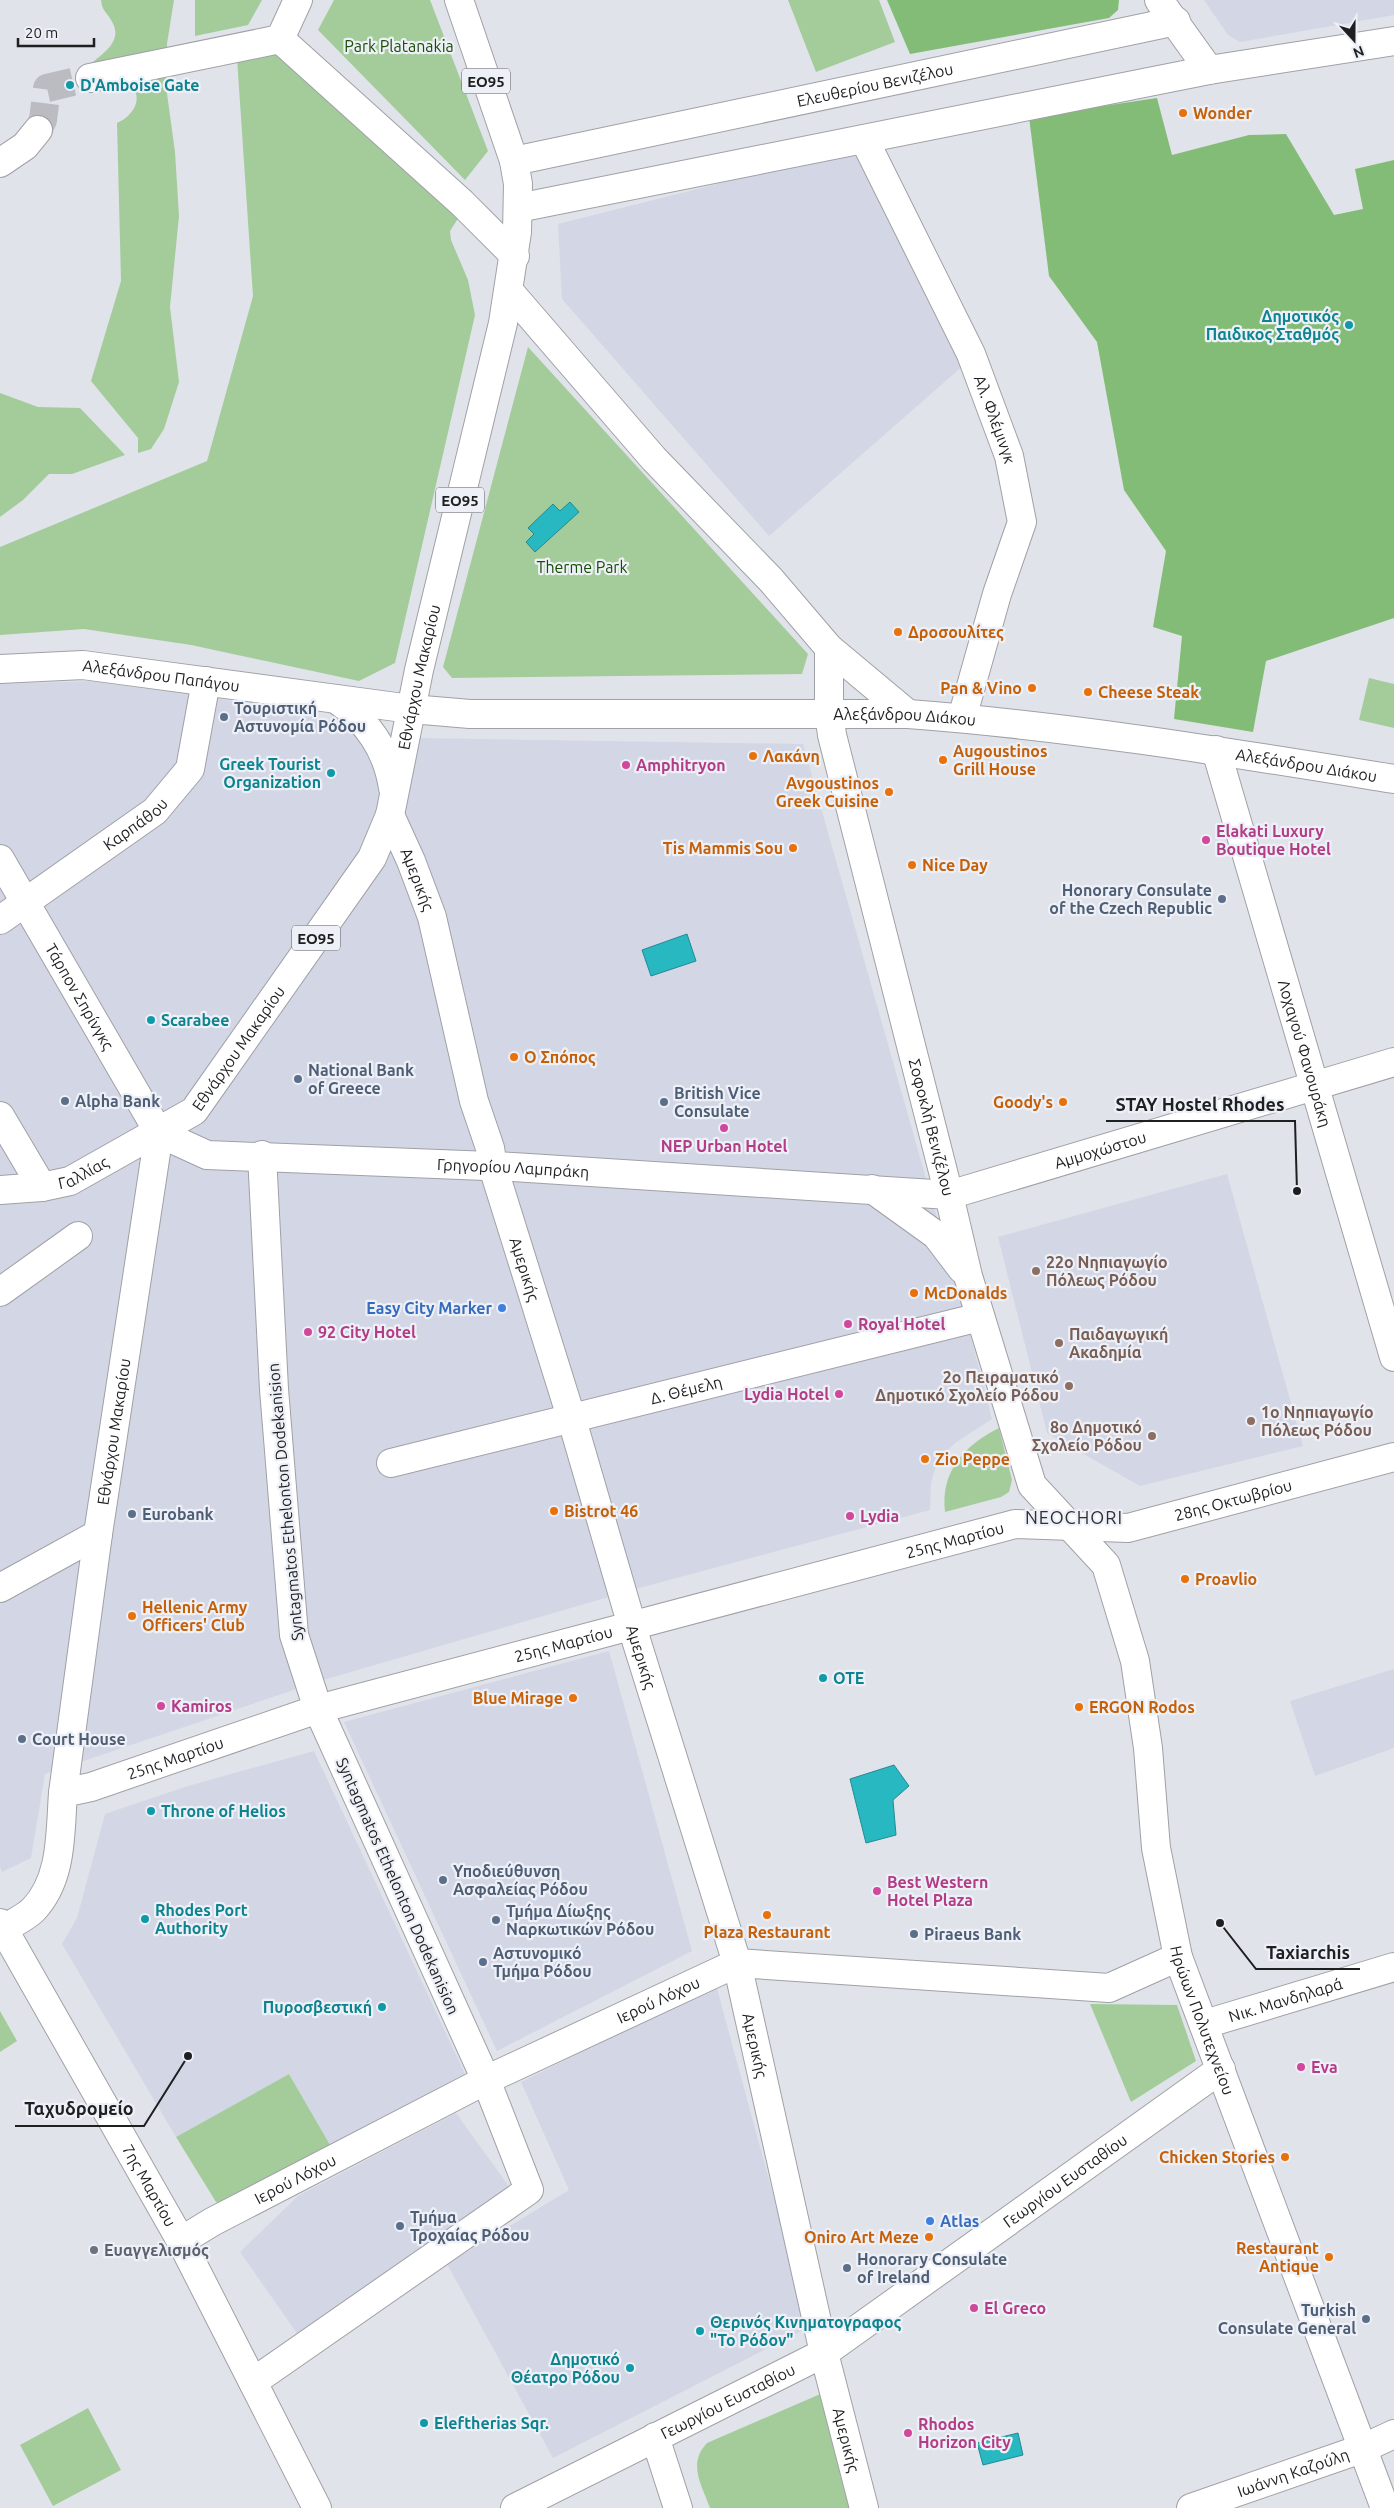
<svg xmlns="http://www.w3.org/2000/svg" width="1394" height="2508" font-family="Ubuntu,sans-serif">
<style>
.built{fill:#d3d6e4}
.green{fill:#a4cc9b}
.forest{fill:#83bc76}
.water{fill:#27b8c1;stroke:#248a91}
.lines{fill:none;stroke-linecap:round;stroke-linejoin:round}
.street-tunnel{stroke:#babcc2;stroke-width:28;stroke-dasharray:28 14;stroke-linecap:butt}
.street-casing{stroke:#a0a1a7;stroke-width:30}
.secondary-casing{stroke:#a0a1a7;stroke-width:30}
.primary-casing{stroke:#a0a1a7;stroke-width:30}
.street{stroke:#fff;stroke-width:28}
.secondary{stroke:#fff;stroke-width:28}
.primary{stroke:#fff;stroke-width:28}
.culture-dot{fill:#0f9aa8;stroke:#eef0f7;stroke-width:2}
.food-dot{fill:#e8710a;stroke:#eef0f7;stroke-width:2}
.service-dot{fill:#5c6f8a;stroke:#eef0f7;stroke-width:2}
.hotel-dot{fill:#d1479c;stroke:#eef0f7;stroke-width:2}
.education-dot{fill:#8d6e63;stroke:#eef0f7;stroke-width:2}
.shop-dot{fill:#3f7fe0;stroke:#eef0f7;stroke-width:2}
.worship-dot{fill:#6b7280;stroke:#eef0f7;stroke-width:2}
.labels{text-anchor:middle;dominant-baseline:central;stroke-width:4.5;stroke-linejoin:round;paint-order:stroke}
.shield{fill:#eef0f7;stroke:#5c5e61;stroke-width:1}
.shield-label{font-size:15px;font-weight:bold;fill:#1e1f21}
.park-label{font-size:16px;fill:#164e04;stroke:#eef0f7}
.culture-label{font-size:16px;font-weight:bold;fill:#0d838f;stroke:#eef0f7;text-anchor:start}
.street-label{font-size:16px;fill:#1e1f21;stroke:#eef0f7}
.food-label{font-size:16px;font-weight:bold;fill:#c56008;stroke:#eef0f7;text-anchor:start}
.service-label{font-size:16px;font-weight:bold;fill:#4e5e75;stroke:#eef0f7;text-anchor:start}
.hotel-label{font-size:16px;font-weight:bold;fill:#b23c85;stroke:#eef0f7;text-anchor:start}
.education-label{font-size:16px;font-weight:bold;fill:#785e54;stroke:#eef0f7;text-anchor:start}
.shop-label{font-size:16px;font-weight:bold;fill:#366cbe;stroke:#eef0f7;text-anchor:end}
.worship-label{font-size:16px;font-weight:bold;fill:#5b616d;stroke:#eef0f7;text-anchor:start}
.neighbourhood-label{font-size:18px;letter-spacing:1px;fill:#2f3036;stroke:#eef0f7}
.leader{fill:none;stroke:#1e1f21;stroke-width:2}
.callout-dot{fill:#1e1f21;stroke:#eef0f7;stroke-width:2}
.callout-label{font-size:18px;text-anchor:middle;font-weight:bold;fill:#1e1f21;stroke:#eef0f7;stroke-width:4.5;stroke-linejoin:round;paint-order:stroke}
</style>
<rect width="100%" height="100%" fill="#e1e3ea"/>
<!-- built -->
<g class="built">
<path d="M1204,0H1394V15L1240,42L1228,35Z"/>
<path d="M857,149L965,364L769,536L562,299L558,224Z"/>
<path d="M125,680L419,738L803,744L970,1334L992,1419L955,1443L942,1456L935,1469L931,1483L930,1510L643,1587L323,1680L45,1774L31,1858L2,1872L0,1867V684Z"/>
<path d="M1227,1174L1303,1446L1140,1486L1047,1433L998,1237Z"/>
<path d="M609,1651L692,1951L497,2051L344,1722Z"/>
<path d="M1394,1669V1748L1315,1776L1290,1701Z"/>
<path d="M314,1751L472,2089L337,2157L289,2074L176,2137L62,1944L77,1918L105,1814L188,1786Z"/>
<path d="M716,1985L809,2327L553,2458L447,2264L569,2190L521,2082Z"/>
<path d="M456,2113L513,2192L301,2339L240,2252L298,2196Z"/>
</g>
<!-- green -->
<g class="green">
<path d="M101,0H174L167,44L166,86L175,152L179,216L170,307L179,382L164,429L151,449L138,453V438L91,381L121,281L117,123C133,116 146,97 128,83C118,75 100,71 88,66C102,54 125,41 111,20C106,11 102,11 101,0Z"/>
<path d="M195,0H262L248,25L195,36Z"/>
<path d="M334,0H430L488,151L465,180L318,30Z"/>
<path d="M788,0H879L895,42L816,72Z"/>
<path d="M271,47L464,209L450,231L451,240L468,280L475,315L395,663L359,681L191,645L84,629L0,635V547L207,461L253,296L237,58Z"/>
<path d="M528,347L808,654L802,674L452,678L443,667Z"/>
<path d="M0,393L38,407L80,408L125,455L72,474H49L23,500L0,517Z"/>
<path d="M1369,678L1394,684V728L1359,720Z"/>
<path d="M999,1428L1012,1480L1009,1492L1001,1497L945,1512C940,1471 965,1445 999,1428Z"/>
<path d="M1090,2004L1177,2005L1196,2061L1131,2102Z"/>
<path d="M0,2011L17,2041L0,2052Z"/>
<path d="M289,2074L337,2157L238,2208L216,2202L176,2137Z"/>
<path d="M825,2392L854,2508H710C702,2485 687,2464 707,2443Z"/>
<path d="M88,2408L121,2470L53,2506L20,2445Z"/>
</g>
<!-- forest -->
<g class="forest">
<path d="M887,0H1119L1118,10L1109,18L910,54Z"/>
<path d="M1157,98L1172,155L1249,135L1286,134L1334,215L1363,209L1355,169L1394,160V618L1266,661L1253,732L1174,719L1182,636L1153,627L1166,551L1124,490L1097,342L1049,276L1029,117Z"/>
</g>
<!-- water -->
<g class="water">
<path d="M570,502L579,512L535,552L526,542L534,534L528,528L553,504L560,511Z"/>
<path d="M687,934L696,961L651,976L642,950Z"/>
<path d="M894,1765L909,1786L893,1800L896,1835L866,1843L850,1779Z"/>
<path d="M1018,2433L1023,2455L983,2465L977,2443Z"/>
</g>
<g class="lines">
<!-- street-tunnel -->
<path class="street-tunnel" d="M38,130L43,120L47,88L90,78"/>
<defs>
<g id="street">
<path d="M280,39L462,203L515,256"/>
<path d="M90,78L280,39L298,0"/>
<path id="s1" d="M864,139L971,354L1009,456L1022,522L997,594L962,718"/>
<path d="M0,163L25,146L38,130"/>
<path id="s2" d="M1216,750L1394,1357"/>
<path id="s3" d="M0,920L155,811L190,769L206,681"/>
<path d="M0,1116L42,1187"/>
<path id="s4" d="M949,1195L1394,1062"/>
<path d="M0,1292L78,1236"/>
<path id="s5" d="M391,1463L980,1317"/>
<path d="M0,1588L98,1534"/>
<path id="s6" d="M63,1793L98,1534L159,1133"/>
<path id="s7" d="M1205,2024L1394,1967"/>
<path id="s8" d="M181,2241L212,2222L486,2080L737,1963L1109,1988L1178,1957"/>
<path d="M253,2382L529,2190L486,2080L318,1709L294,1635L274,1389L262,1155"/>
<path d="M655,2437L678,2508"/>
<path id="s9" d="M515,2508L824,2353L1221,2069"/>
<path id="s10" d="M1191,2508L1364,2448L1394,2434"/>
</g>
<g id="secondary">
<path d="M1159,0L1209,70"/>
<path id="s11" d="M514,161L1176,21"/>
<path d="M518,208L1209,70L1394,41"/>
<path d="M509,291L654,459L771,580L829,648L908,714"/>
<path id="s12" d="M829,648V713L832,735L949,1195L968,1276L1032,1485L1106,1565L1135,1661L1148,1748L1156,1848L1178,1957L1385,2508"/>
<path id="s13" d="M411,709L470,714H908C1070,726 1233,753 1394,779"/>
<path id="s14" d="M390,815L411,861L432,917L474,1101L490,1148L493,1167L572,1420L637,1643L737,1963L824,2353L864,2508"/>
<path id="s15" d="M0,859L159,1133L207,1155L513,1167L949,1195"/>
<path d="M872,1189L936,1235L962,1269"/>
<path id="s16" d="M0,1923L181,2241L317,2508"/>
<path id="s17" d="M4,1929C13,1923 26,1917 33,1910C63,1879 60,1832 63,1793L91,1787L318,1709L1015,1524L1128,1528L1394,1457"/>
</g>
<g id="primary">
<path id="s18" d="M0,669L83,665L411,709"/>
<path d="M336,699C368,722 387,749 393,788"/>
<path id="s19" d="M0,1190L42,1187L70,1181L194,1111L372,858L390,815L419,670L503,323L517,232L518,184L514,161L459,0"/>
</g>
</defs>
<!-- street casing -->
<use href="#street" class="street-casing"/>
<!-- secondary casing -->
<use href="#secondary" class="secondary-casing"/>
<!-- primary casing -->
<use href="#primary" class="primary-casing"/>
<!-- street -->
<use href="#street" class="street"/>
<!-- secondary -->
<use href="#secondary" class="secondary"/>
<!-- primary -->
<use href="#primary" class="primary"/>
</g>
<!-- markers -->
<g class="culture-dot">
<circle cx="70" cy="85" r="5"/>
<circle cx="1349" cy="325" r="5"/>
<circle cx="331" cy="773" r="5"/>
<circle cx="151" cy="1020" r="5"/>
<circle cx="823" cy="1678" r="5"/>
<circle cx="151" cy="1811" r="5"/>
<circle cx="145" cy="1919" r="5"/>
<circle cx="382" cy="2007" r="5"/>
<circle cx="700" cy="2331" r="5"/>
<circle cx="630" cy="2368" r="5"/>
<circle cx="424" cy="2423" r="5"/>
</g>
<g class="food-dot">
<circle cx="1183" cy="113" r="5"/>
<circle cx="898" cy="632" r="5"/>
<circle cx="1032" cy="688" r="5"/>
<circle cx="1088" cy="692" r="5"/>
<circle cx="753" cy="756" r="5"/>
<circle cx="943" cy="760" r="5"/>
<circle cx="889" cy="792" r="5"/>
<circle cx="793" cy="848" r="5"/>
<circle cx="912" cy="865" r="5"/>
<circle cx="514" cy="1057" r="5"/>
<circle cx="1063" cy="1102" r="5"/>
<circle cx="914" cy="1293" r="5"/>
<circle cx="925" cy="1459" r="5"/>
<circle cx="554" cy="1511" r="5"/>
<circle cx="1185" cy="1579" r="5"/>
<circle cx="132" cy="1616" r="5"/>
<circle cx="573" cy="1698" r="5"/>
<circle cx="1079" cy="1707" r="5"/>
<circle cx="767" cy="1915" r="5"/>
<circle cx="1285" cy="2157" r="5"/>
<circle cx="929" cy="2237" r="5"/>
<circle cx="1329" cy="2257" r="5"/>
</g>
<g class="service-dot">
<circle cx="224" cy="717" r="5"/>
<circle cx="1222" cy="899" r="5"/>
<circle cx="298" cy="1079" r="5"/>
<circle cx="65" cy="1101" r="5"/>
<circle cx="664" cy="1102" r="5"/>
<circle cx="132" cy="1514" r="5"/>
<circle cx="22" cy="1739" r="5"/>
<circle cx="443" cy="1880" r="5"/>
<circle cx="496" cy="1920" r="5"/>
<circle cx="914" cy="1934" r="5"/>
<circle cx="483" cy="1962" r="5"/>
<circle cx="400" cy="2226" r="5"/>
<circle cx="847" cy="2268" r="5"/>
<circle cx="1366" cy="2319" r="5"/>
</g>
<g class="hotel-dot">
<circle cx="626" cy="765" r="5"/>
<circle cx="1206" cy="840" r="5"/>
<circle cx="724" cy="1128" r="5"/>
<circle cx="848" cy="1324" r="5"/>
<circle cx="308" cy="1332" r="5"/>
<circle cx="839" cy="1394" r="5"/>
<circle cx="850" cy="1516" r="5"/>
<circle cx="161" cy="1706" r="5"/>
<circle cx="877" cy="1891" r="5"/>
<circle cx="1301" cy="2067" r="5"/>
<circle cx="974" cy="2308" r="5"/>
<circle cx="908" cy="2433" r="5"/>
</g>
<g class="education-dot">
<circle cx="1036" cy="1271" r="5"/>
<circle cx="1059" cy="1343" r="5"/>
<circle cx="1069" cy="1386" r="5"/>
<circle cx="1251" cy="1421" r="5"/>
<circle cx="1152" cy="1436" r="5"/>
</g>
<g class="shop-dot">
<circle cx="502" cy="1308" r="5"/>
<circle cx="930" cy="2221" r="5"/>
</g>
<circle class="worship-dot" cx="94" cy="2250" r="5"/>
<g class="labels">
<!-- shield labels -->
<g class="shield">
<rect x="462" y="68.5" width="48" height="25" rx="4"/>
<rect x="436" y="487.5" width="48" height="25" rx="4"/>
<rect x="292" y="925.5" width="48" height="25" rx="4"/>
</g>
<g class="shield-label">
<text x="486" y="81">ΕΟ95</text>
<text x="460" y="500">ΕΟ95</text>
<text x="316" y="938">ΕΟ95</text>
</g>
<!-- park labels -->
<g class="park-label">
<text x="399" y="46">Park Platanakia</text>
<text x="582" y="567">Therme Park</text>
</g>
<!-- culture labels -->
<g class="culture-label">
<text x="80" y="85">D'Amboise Gate</text>
<text x="1339" y="316" text-anchor="end">Δημοτικός<tspan x="1339" dy="18">Παιδικος Σταθμός</tspan></text>
<text x="321" y="764" text-anchor="end">Greek Tourist<tspan x="321" dy="18">Organization</tspan></text>
<text x="161" y="1020">Scarabee</text>
<text x="833" y="1678">OTE</text>
<text x="161" y="1811">Throne of Helios</text>
<text x="155" y="1910">Rhodes Port<tspan x="155" dy="18">Authority</tspan></text>
<text x="372" y="2007" text-anchor="end">Πυροσβεστική</text>
<text x="710" y="2322">Θερινός Κινηματογραφος<tspan x="710" dy="18">"Το Ρόδον"</tspan></text>
<text x="620" y="2359" text-anchor="end">Δημοτικό<tspan x="620" dy="18">Θέατρο Ρόδου</tspan></text>
<text x="434" y="2423">Eleftherias Sqr.</text>
</g>
<!-- street labels -->
<g class="street-label">
<text stroke="none"><textPath href="#s11" startOffset="369">Ελευθερίου Βενιζέλου</textPath></text>
<text stroke="none"><textPath href="#s1" startOffset="310">Αλ. Φλέμινγκ</textPath></text>
<text stroke="none"><textPath href="#s18" startOffset="162">Αλεξάνδρου Παπάγου</textPath></text>
<text stroke="none"><textPath href="#s19" startOffset="710">Εθνάρχου Μακαρίου</textPath></text>
<text stroke="none"><textPath href="#s13" startOffset="494">Αλεξάνδρου Διάκου</textPath></text>
<text stroke="none"><textPath href="#s13" startOffset="899">Αλεξάνδρου Διάκου</textPath></text>
<text stroke="none"><textPath href="#s3" startOffset="166">Καρπάθου</textPath></text>
<text stroke="none"><textPath href="#s14" startOffset="70">Αμερικής</textPath></text>
<text stroke="none"><textPath href="#s15" startOffset="159">Τάρπον Σπρίνγκς</textPath></text>
<text stroke="none"><textPath href="#s19" startOffset="290">Εθνάρχου Μακαρίου</textPath></text>
<text stroke="none"><textPath href="#s2" startOffset="316">Λοχαγού Φανουράκη</textPath></text>
<text stroke="none"><textPath href="#s12" startOffset="492">Σοφοκλή Βενιζέλου</textPath></text>
<text stroke="none"><textPath href="#s4" startOffset="158">Αμμοχώστου</textPath></text>
<text stroke="none"><textPath href="#s15" startOffset="676">Γρηγορίου Λαμπράκη</textPath></text>
<text stroke="none"><textPath href="#s19" startOffset="86">Γαλλίας</textPath></text>
<text stroke="none"><textPath href="#s14" startOffset="475">Αμερικής</textPath></text>
<text stroke="none"><textPath href="#s5" startOffset="304">Δ. Θέμελη</textPath></text>
<text stroke="none"><textPath href="#s6" startOffset="365">Εθνάρχου Μακαρίου</textPath></text>
<text stroke="none"><textPath href="#s17" startOffset="1370">28ης Οκτωβρίου</textPath></text>
<text transform="translate(285 1502) rotate(-95)">Syntagmatos Ethelonton Dodekanision</text>
<text stroke="none"><textPath href="#s17" startOffset="1086">25ης Μαρτίου</textPath></text>
<text stroke="none"><textPath href="#s17" startOffset="681">25ης Μαρτίου</textPath></text>
<text stroke="none"><textPath href="#s14" startOffset="880">Αμερικής</textPath></text>
<text stroke="none"><textPath href="#s17" startOffset="276">25ης Μαρτίου</textPath></text>
<text transform="translate(398 1886) rotate(66)">Syntagmatos Ethelonton Dodekanision</text>
<text stroke="none"><textPath href="#s8" startOffset="535">Ιερού Λόχου</textPath></text>
<text stroke="none"><textPath href="#s7" startOffset="84">Νικ. Μανδηλαρά</textPath></text>
<text stroke="none"><textPath href="#s12" startOffset="1440">Ηρώων Πολυτεχνείου</textPath></text>
<text stroke="none"><textPath href="#s14" startOffset="1285">Αμερικής</textPath></text>
<text stroke="none"><textPath href="#s8" startOffset="130">Ιερού Λόχου</textPath></text>
<text stroke="none"><textPath href="#s9" startOffset="642">Γεωργίου Ευσταθίου</textPath></text>
<text stroke="none"><textPath href="#s16" startOffset="302">7ης Μαρτίου</textPath></text>
<text stroke="none"><textPath href="#s9" startOffset="238">Γεωργίου Ευσταθίου</textPath></text>
<text stroke="none"><textPath href="#s14" startOffset="1690">Αμερικής</textPath></text>
<text stroke="none"><textPath href="#s10" startOffset="108">Ιωάννη Καζούλη</textPath></text>
</g>
<!-- food labels -->
<g class="food-label">
<text x="1193" y="113">Wonder</text>
<text x="908" y="632">Δροσουλίτες</text>
<text x="1022" y="688" text-anchor="end">Pan &amp; Vino</text>
<text x="1098" y="692">Cheese Steak</text>
<text x="953" y="751">Augoustinos<tspan x="953" dy="18">Grill House</tspan></text>
<text x="763" y="756">Λακάνη</text>
<text x="879" y="783" text-anchor="end">Avgoustinos<tspan x="879" dy="18">Greek Cuisine</tspan></text>
<text x="783" y="848" text-anchor="end">Tis Mammis Sou</text>
<text x="922" y="865">Nice Day</text>
<text x="524" y="1057">Ο Σπόπος</text>
<text x="1053" y="1102" text-anchor="end">Goody's</text>
<text x="924" y="1293">McDonalds</text>
<text x="935" y="1459">Zio Peppe</text>
<text x="564" y="1511">Bistrot 46</text>
<text x="1195" y="1579">Proavlio</text>
<text x="142" y="1607">Hellenic Army<tspan x="142" dy="18">Officers' Club</tspan></text>
<text x="563" y="1698" text-anchor="end">Blue Mirage</text>
<text x="1089" y="1707">ERGON Rodos</text>
<text x="767" y="1932" text-anchor="middle">Plaza Restaurant</text>
<text x="1275" y="2157" text-anchor="end">Chicken Stories</text>
<text x="919" y="2237" text-anchor="end">Oniro Art Meze</text>
<text x="1319" y="2248" text-anchor="end">Restaurant<tspan x="1319" dy="18">Antique</tspan></text>
</g>
<!-- service labels -->
<g class="service-label">
<text x="234" y="708">Τουριστική<tspan x="234" dy="18">Αστυνομία Ρόδου</tspan></text>
<text x="1212" y="890" text-anchor="end">Honorary Consulate<tspan x="1212" dy="18">of the Czech Republic</tspan></text>
<text x="308" y="1070">National Bank<tspan x="308" dy="18">of Greece</tspan></text>
<text x="674" y="1093">British Vice<tspan x="674" dy="18">Consulate</tspan></text>
<text x="75" y="1101">Alpha Bank</text>
<text x="142" y="1514">Eurobank</text>
<text x="32" y="1739">Court House</text>
<text x="453" y="1871">Υποδιεύθυνση<tspan x="453" dy="18">Ασφαλείας Ρόδου</tspan></text>
<text x="506" y="1911">Τμήμα Δίωξης<tspan x="506" dy="18">Ναρκωτικών Ρόδου</tspan></text>
<text x="924" y="1934">Piraeus Bank</text>
<text x="493" y="1953">Αστυνομικό<tspan x="493" dy="18">Τμήμα Ρόδου</tspan></text>
<text x="410" y="2217">Τμήμα<tspan x="410" dy="18">Τροχαίας Ρόδου</tspan></text>
<text x="857" y="2259">Honorary Consulate<tspan x="857" dy="18">of Ireland</tspan></text>
<text x="1356" y="2310" text-anchor="end">Turkish<tspan x="1356" dy="18">Consulate General</tspan></text>
</g>
<!-- hotel labels -->
<g class="hotel-label">
<text x="636" y="765">Amphitryon</text>
<text x="1216" y="831">Elakati Luxury<tspan x="1216" dy="18">Boutique Hotel</tspan></text>
<text x="724" y="1146" text-anchor="middle">NEP Urban Hotel</text>
<text x="858" y="1324">Royal Hotel</text>
<text x="318" y="1332">92 City Hotel</text>
<text x="829" y="1394" text-anchor="end">Lydia Hotel</text>
<text x="860" y="1516">Lydia</text>
<text x="171" y="1706">Kamiros</text>
<text x="887" y="1882">Best Western<tspan x="887" dy="18">Hotel Plaza</tspan></text>
<text x="1311" y="2067">Eva</text>
<text x="984" y="2308">El Greco</text>
<text x="918" y="2424">Rhodos<tspan x="918" dy="18">Horizon City</tspan></text>
</g>
<!-- education labels -->
<g class="education-label">
<text x="1046" y="1262">22ο Νηπιαγωγίο<tspan x="1046" dy="18">Πόλεως Ρόδου</tspan></text>
<text x="1069" y="1334">Παιδαγωγική<tspan x="1069" dy="18">Ακαδημία</tspan></text>
<text x="1059" y="1377" text-anchor="end">2ο Πειραματικό<tspan x="1059" dy="18">Δημοτικό Σχολείο Ρόδου</tspan></text>
<text x="1261" y="1412">1ο Νηπιαγωγίο<tspan x="1261" dy="18">Πόλεως Ρόδου</tspan></text>
<text x="1142" y="1427" text-anchor="end">8ο Δημοτικό<tspan x="1142" dy="18">Σχολείο Ρόδου</tspan></text>
</g>
<!-- shop labels -->
<g class="shop-label">
<text x="492" y="1308">Easy City Marker</text>
<text x="940" y="2221" text-anchor="start">Atlas</text>
</g>
<!-- worship labels -->
<g class="worship-label">
<text x="104" y="2250">Ευαγγελισμός</text>
</g>
<!-- neighbourhood labels -->
<g class="neighbourhood-label">
<text x="1074" y="1517">NEOCHORI</text>
</g>
</g>
<!-- callouts -->
<path class="leader" d="M1297 1191L1295 1121H1106M1220 1923L1256 1969H1360M188 2056L144 2126H15"/>
<g class="callout-dot">
<circle cx="1297" cy="1191" r="5"/>
<circle cx="1220" cy="1923" r="5"/>
<circle cx="188" cy="2056" r="5"/>
</g>
<g class="callout-label">
<text x="1200" y="1111">STAY Hostel Rhodes</text>
<text x="1308" y="1959">Taxiarchis</text>
<text x="79" y="2115">Ταχυδρομείο</text>
</g>
<!-- north arrow -->
<g transform="translate(1354 40) rotate(159)" stroke="#eef0f7" stroke-width="4" paint-order="stroke">
<path d="M0-4L9 19L0 12L-9 19Z" fill="#1e1f21"/>
<text y="-8" font-size="14" font-weight="bold" text-anchor="middle" fill="#1e1f21">N</text>
</g>
<!-- scale -->
<path d="M18 38v8h76v-8" fill="none" stroke="#1e1f21" stroke-width="2.5"/>
<text x="25" y="38" font-size="15" fill="#1e1f21" stroke="#eef0f7" stroke-width="4" paint-order="stroke">20 m</text>
</svg>
